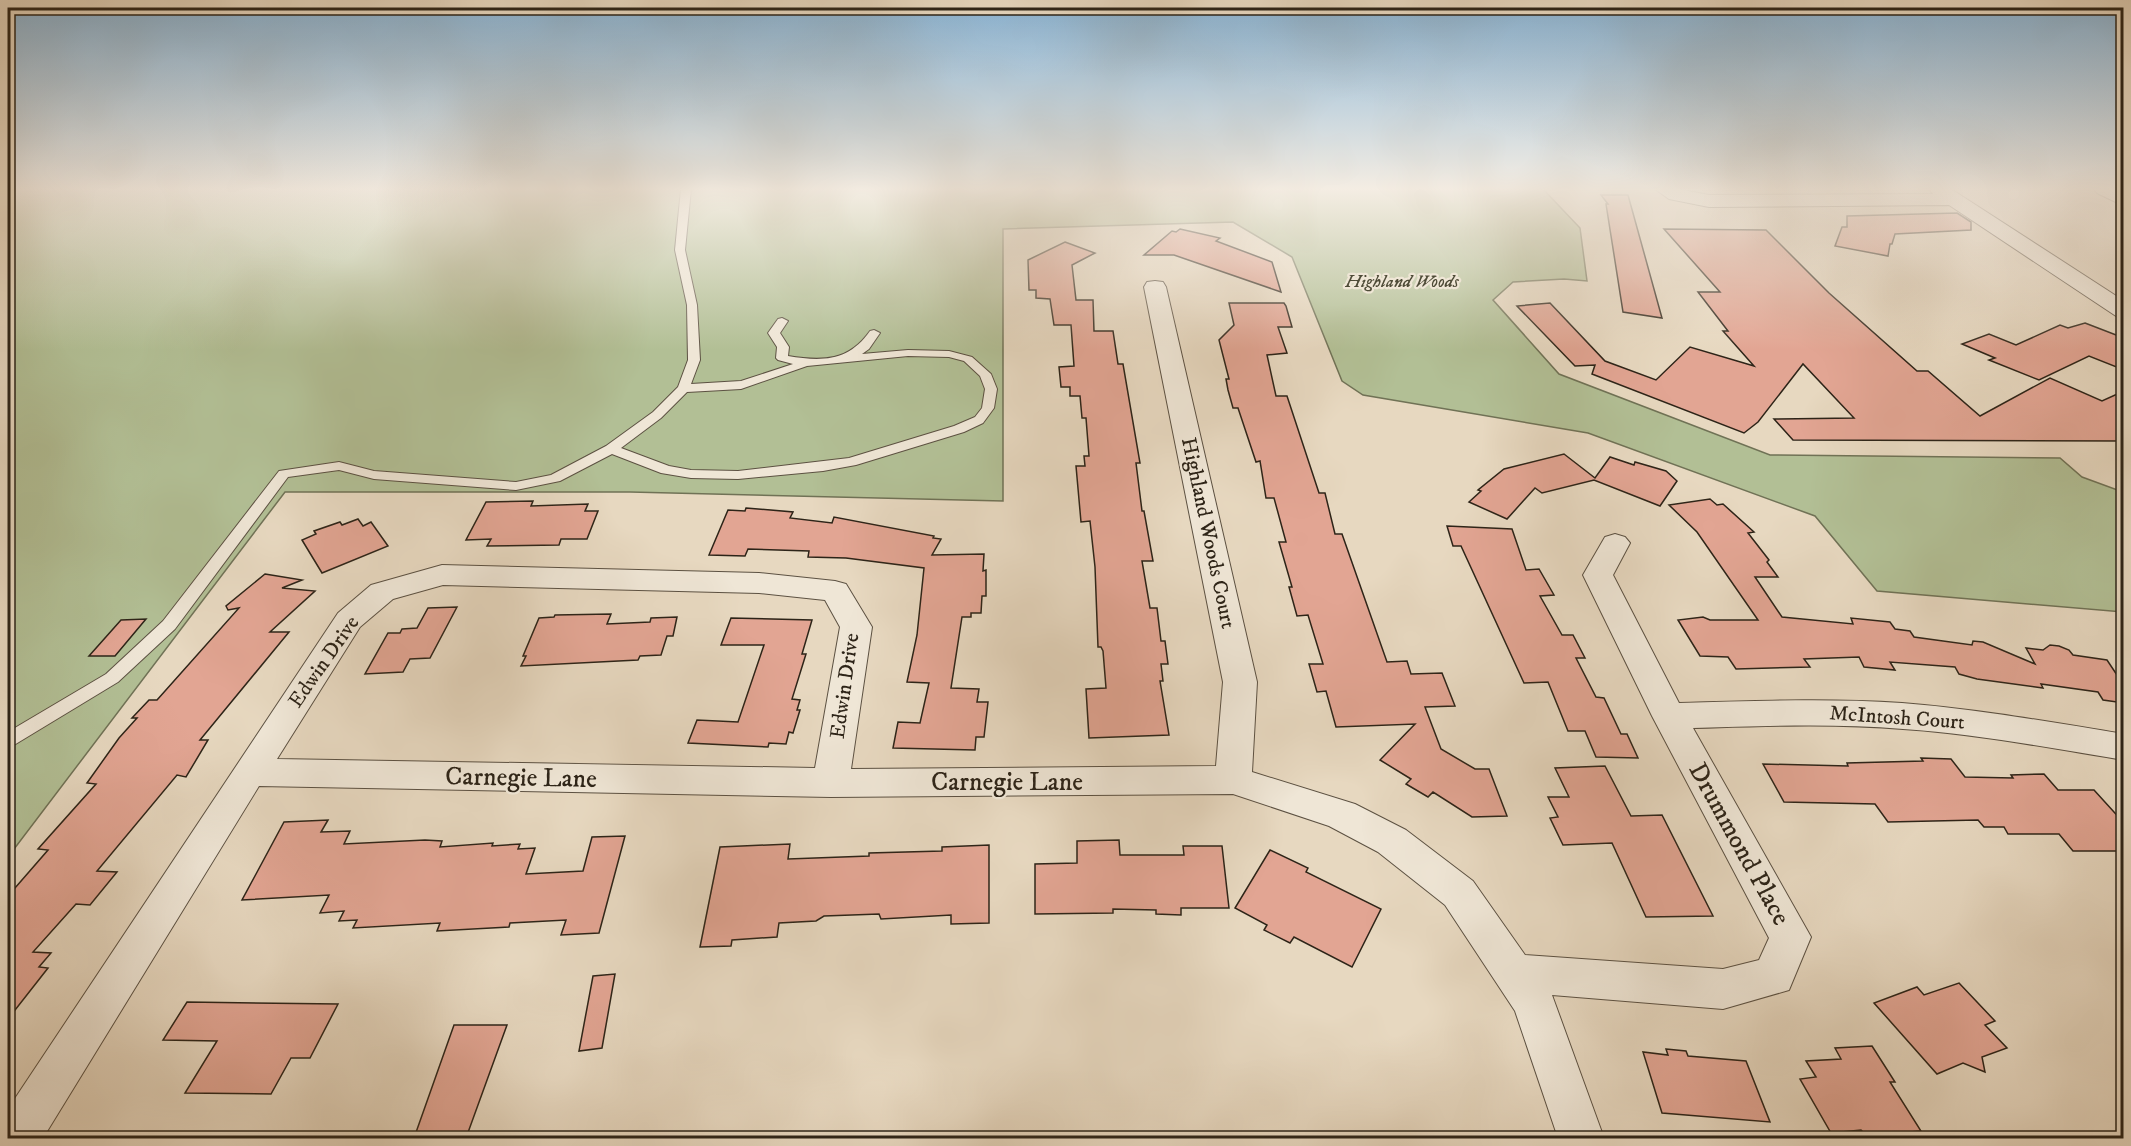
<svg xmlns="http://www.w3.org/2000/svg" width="2131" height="1146" font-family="'IM FELL DW Pica',serif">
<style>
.green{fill:#b2bf95;stroke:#707256;stroke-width:1.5}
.building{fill:#e2a593;stroke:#2d2418;stroke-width:1.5}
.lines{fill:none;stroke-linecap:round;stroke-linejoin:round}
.service-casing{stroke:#5c5142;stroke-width:2}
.minor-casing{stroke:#5c5142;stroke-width:2}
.service{fill:#efe6d6;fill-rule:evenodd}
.minor{fill:#efe6d6;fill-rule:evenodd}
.labels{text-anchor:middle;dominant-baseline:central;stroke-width:4.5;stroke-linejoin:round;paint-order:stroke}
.far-park-label{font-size:18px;font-style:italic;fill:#4e4b37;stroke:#efe6d6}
.street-label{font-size:21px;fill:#2d2418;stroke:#efe6d6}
.near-street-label{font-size:26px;fill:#2d2418;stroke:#efe6d6}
</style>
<rect width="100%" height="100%" fill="#e7d8c0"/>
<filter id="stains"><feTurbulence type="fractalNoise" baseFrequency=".00333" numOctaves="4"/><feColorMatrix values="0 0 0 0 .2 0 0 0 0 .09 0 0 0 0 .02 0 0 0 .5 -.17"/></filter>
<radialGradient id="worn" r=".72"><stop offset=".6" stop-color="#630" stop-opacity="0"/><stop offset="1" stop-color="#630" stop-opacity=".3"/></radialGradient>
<!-- green -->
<path class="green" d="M8,189H1543L1580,228L1587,281L1564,279L1513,282L1493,300L1559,374L1770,455L2060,458L2082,477L2123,492V612L1877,591L1815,516L1588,433L1363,395L1342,381L1292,257L1233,222L1003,229V501L630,492H285L8,857Z"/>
<!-- building -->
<g class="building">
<path d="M1601,195H1628L1662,318L1623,312L1606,204H1608Z"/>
<path d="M1957,213L1971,222V230L1895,234L1892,244H1890L1888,256L1835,246L1842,227H1847V216Z"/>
<path d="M1180,229L1220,238L1216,241L1272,262L1281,292L1174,255H1144L1172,231L1176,232Z"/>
<path d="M1664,229L1766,230L1829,293L1917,371H1928L1980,416L2050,378L2102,401L2124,391V441L1793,440L1774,419L1854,418L1803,364L1758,422L1744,433L1592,374L1595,365L1575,366L1517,306L1550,303L1605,361L1656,380L1690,347L1754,366L1723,331H1728L1698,292H1720Z"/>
<path d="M1065,242L1095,253L1072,265L1076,300H1093L1094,331H1113L1118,364H1123L1140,463H1136L1142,511H1144L1153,561H1142L1150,608H1157L1161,641H1165L1168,664H1161L1163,681H1160L1169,735L1089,738L1086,689L1106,688L1103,651L1101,647H1098L1095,567L1090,521L1081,522L1076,466H1085L1084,456H1089L1086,418H1082L1080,396H1070V387H1061L1059,367L1074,366L1071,325H1054L1050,299L1036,298V290H1029L1028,260Z"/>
<path d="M1229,303H1284L1286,306L1292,327H1278L1287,353L1267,355L1276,396H1287L1319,493H1325L1335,534H1342L1387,662L1407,661L1411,674L1442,673L1455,706L1425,707L1441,749L1475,769H1489L1507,816L1472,817L1433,792L1428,797L1406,784L1411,779L1380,760L1415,724L1336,727L1326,691L1317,692L1309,664H1323L1308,615L1297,616L1289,587H1292L1279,542H1286L1274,498H1266L1260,461L1256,462L1238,408H1233L1228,390L1226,379H1229L1219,340L1234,325Z"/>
<path d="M2085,323L2124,338V370L2089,356L2039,380L1989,360L1995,358L1962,344L1989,334L2016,345L2060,325L2068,328Z"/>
<path d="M1564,454L1595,478L1610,457L1634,465L1635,462L1666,471L1677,481L1660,506L1594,480L1542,493L1535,488L1507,519L1469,502L1481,491L1478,490L1504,469Z"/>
<path d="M1710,499L1717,505L1723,504L1754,532L1748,533L1769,560L1767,562L1778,577H1755L1782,617L1853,624L1851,618L1890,622L1895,629L1910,631L1914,637L1972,645L1973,641L1983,642L2035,664L2026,648L2043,650L2050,645L2059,646L2069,650L2073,655L2107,660L2119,678L2124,679V703L2103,700L2098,692L2041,684L2043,688L1977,679L1959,674L1955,667L1890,662L1895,670L1864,667L1859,657L1804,659L1810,667L1736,669L1728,657L1700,656L1678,620L1703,617L1710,620H1758L1697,532L1669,505Z"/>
<path d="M533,501L531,506L588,504L585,511H598L587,539H561L559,545L487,546L491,539L466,540L486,502Z"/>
<path d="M746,508L793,512L790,518L832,523L834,517L934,536L933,538L941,539L932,555L984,554L983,571L986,570V596H982L981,613H971V617H962L951,688L979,689L977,702H988L984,737H976L975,750L893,748L898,722L920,723L929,683L907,682L917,635L924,568L846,558L808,557L809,551L748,549L745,556L709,555L728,510L745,511Z"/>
<path d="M358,519L363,526L371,522L388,546L322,573L302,540L316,534L314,531L340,522L342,525Z"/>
<path d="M1447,526L1512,529L1526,570L1539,569L1554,595L1540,596L1562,635H1573L1585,658H1576L1596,697L1604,698L1621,734H1627L1638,758L1596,757L1585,731H1568L1548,682L1524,683L1461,546H1453Z"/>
<path d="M265,574L302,580L282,588L315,591L270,632H289L200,740H208L186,777L177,775L97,871L117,872L90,905L76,904L33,952L51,953L39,967L48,968L8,1019V896L48,850L38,849L96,784L87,783L119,738L137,718H132L149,700H157L239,608L228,610L226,606Z"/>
<path d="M457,607L430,658L410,659L403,672L365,674L388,633H400L402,629L417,628L428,608Z"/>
<path d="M611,614L607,624L650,622L651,618L677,617L673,636H667L661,655L640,656L638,660L521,666L526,656H523L539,618L554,617L555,615Z"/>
<path d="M731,618L812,620L802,654H806L792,699L800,700L797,710H800L793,733L789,732L786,744L769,743L768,747L688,743L697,720L738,722L764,645H721Z"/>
<path d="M146,619L115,656H89L121,620Z"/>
<path d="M1921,758L1951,759L1965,777L2013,778L2011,775L2044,774L2058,790H2094L2124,823V851H2073L2059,834H2008L2004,827H1984L1978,820L1888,822L1875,804L1784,802L1763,764L1848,766L1847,763L1923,761Z"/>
<path d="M1605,766L1631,816L1662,815L1713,916L1646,917L1612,843L1563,845L1550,818L1558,817L1548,797H1569L1555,768Z"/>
<path d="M328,820L321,832L350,831L344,844L425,840L442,841L440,847L493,843L492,846L520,844L518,849L535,848L526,874L583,871L592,837L625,836L599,933L561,935L566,920L510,923L509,927L437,931L440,923L353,928L357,920L339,921L344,911L320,913L329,895L242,900L284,822Z"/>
<path d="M1119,840L1120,855H1184L1183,846H1222L1229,908H1181V915L1156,914V910L1113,909V913L1035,914V864L1077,863V841Z"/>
<path d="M790,844L788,859L869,856V853L942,851V847L989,845V923L951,924V915L881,919L879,914L824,916L816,921L779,923L777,937L732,940L731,946L700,947L720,847Z"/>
<path d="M1270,850L1308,868L1306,872L1381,909L1352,967L1294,937L1290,943L1264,930L1267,925L1235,908Z"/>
<path d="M615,974L602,1048L579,1051L593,976Z"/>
<path d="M1959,983L1995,1021L1985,1025L2007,1048L1982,1057L1985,1072L1963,1063L1937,1074L1874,1003L1917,987L1924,995Z"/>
<path d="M187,1002L338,1004L310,1058H291L271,1094L185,1093L217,1041L163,1040Z"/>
<path d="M454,1025H507L466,1138H414Z"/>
<path d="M1872,1046L1895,1082H1890L1921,1131L1888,1134V1138H1869L1861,1130L1831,1133L1800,1079L1816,1077L1806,1061L1841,1059L1835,1048Z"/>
<path d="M1666,1049L1686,1051L1688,1056L1746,1061L1770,1122L1662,1113L1643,1052L1668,1055Z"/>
</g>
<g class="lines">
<defs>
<path id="service" d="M681,189H691L685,250L697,305L700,360L691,384L741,381L793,364L778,360L776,358L777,347L768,333L778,319L782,318L788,321L780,333L789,347L788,356C823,362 849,361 870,331L874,330L880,333L869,349L862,354L908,350L949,351L972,357L991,374L997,389L994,408L983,423L964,432L856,465L823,471L738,479L691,478L661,473L612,454L560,481L516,490L374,479L339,470L288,477L175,629L118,682L14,745L8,746V732L106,674L163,621L279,471L339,462L374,471L516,482L551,475L606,446L653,412L678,387L688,360L687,305L675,250ZM908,356L949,357L964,361L980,376L985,389L982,408L975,417L954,426L849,458L738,471L691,470L669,466L621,448L661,418L687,392L741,389L807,366Z"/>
<g id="minor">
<path d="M1655,189H1678L1709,195L1933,194L1929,189H1951L2124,301V317L2116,316L1949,205L1709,207L1669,199Z"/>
<path d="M2094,189H2116L2124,193V206L2097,193Z"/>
<path d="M1155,281L1163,282L1166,287L1257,682L1252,772L1355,804L1406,830L1473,881L1525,955L1723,969L1759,960L1769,938L1652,716L1583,575L1605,537L1615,534L1625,537L1630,543L1613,575L1679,703C1754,701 1828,698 1902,703C1977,709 2050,722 2124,734V760C2050,748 1977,734 1903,729C1833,723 1763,726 1693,728L1811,937L1789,990L1723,1009L1552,995L1604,1138H1558L1515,1011L1445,905L1378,852L1329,826L1233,794L831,797L259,786L43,1138H8V1109L338,613L371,585L442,565L759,573L835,581L846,584L872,627L851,769L1216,766L1223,682L1144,287L1147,282ZM443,585L759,593L825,600L840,627L815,768L277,759L360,627L393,599Z"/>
</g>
</defs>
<!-- service casing -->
<use href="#service" class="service-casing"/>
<!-- minor casing -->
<use href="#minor" class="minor-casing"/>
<!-- service -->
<use href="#service" class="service"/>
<!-- minor -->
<use href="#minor" class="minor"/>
</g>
<!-- sky -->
<linearGradient id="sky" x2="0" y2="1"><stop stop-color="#89b5d7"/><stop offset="0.54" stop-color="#f4ede3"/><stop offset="1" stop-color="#f4ede3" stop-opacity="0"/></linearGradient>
<rect width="2131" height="350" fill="url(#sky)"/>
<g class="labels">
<!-- far-park labels -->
<g class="far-park-label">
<text x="1402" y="282">Highland Woods</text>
</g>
<!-- street labels -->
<g class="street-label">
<text transform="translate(1208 533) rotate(78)">Highland Woods Court</text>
<text transform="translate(324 662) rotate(-55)">Edwin Drive</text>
<text transform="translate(845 686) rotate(-82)">Edwin Drive</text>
<text transform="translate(1897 718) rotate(4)">McIntosh Court</text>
</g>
<!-- near-street labels -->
<g class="near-street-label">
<text transform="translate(521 778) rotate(1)">Carnegie Lane</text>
<text x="1007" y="782">Carnegie Lane</text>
<text transform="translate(1739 844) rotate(61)">Drummond Place</text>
</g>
</g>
<!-- margin -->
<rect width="2131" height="1146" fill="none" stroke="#e7d8c0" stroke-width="30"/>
<rect x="9" y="9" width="2113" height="1128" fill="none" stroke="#2d2418" stroke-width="3"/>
<rect x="15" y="15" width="2101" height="1116" fill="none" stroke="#2d2418" stroke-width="1.5"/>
<rect width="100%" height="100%" filter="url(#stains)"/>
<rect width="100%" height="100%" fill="url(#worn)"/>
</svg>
